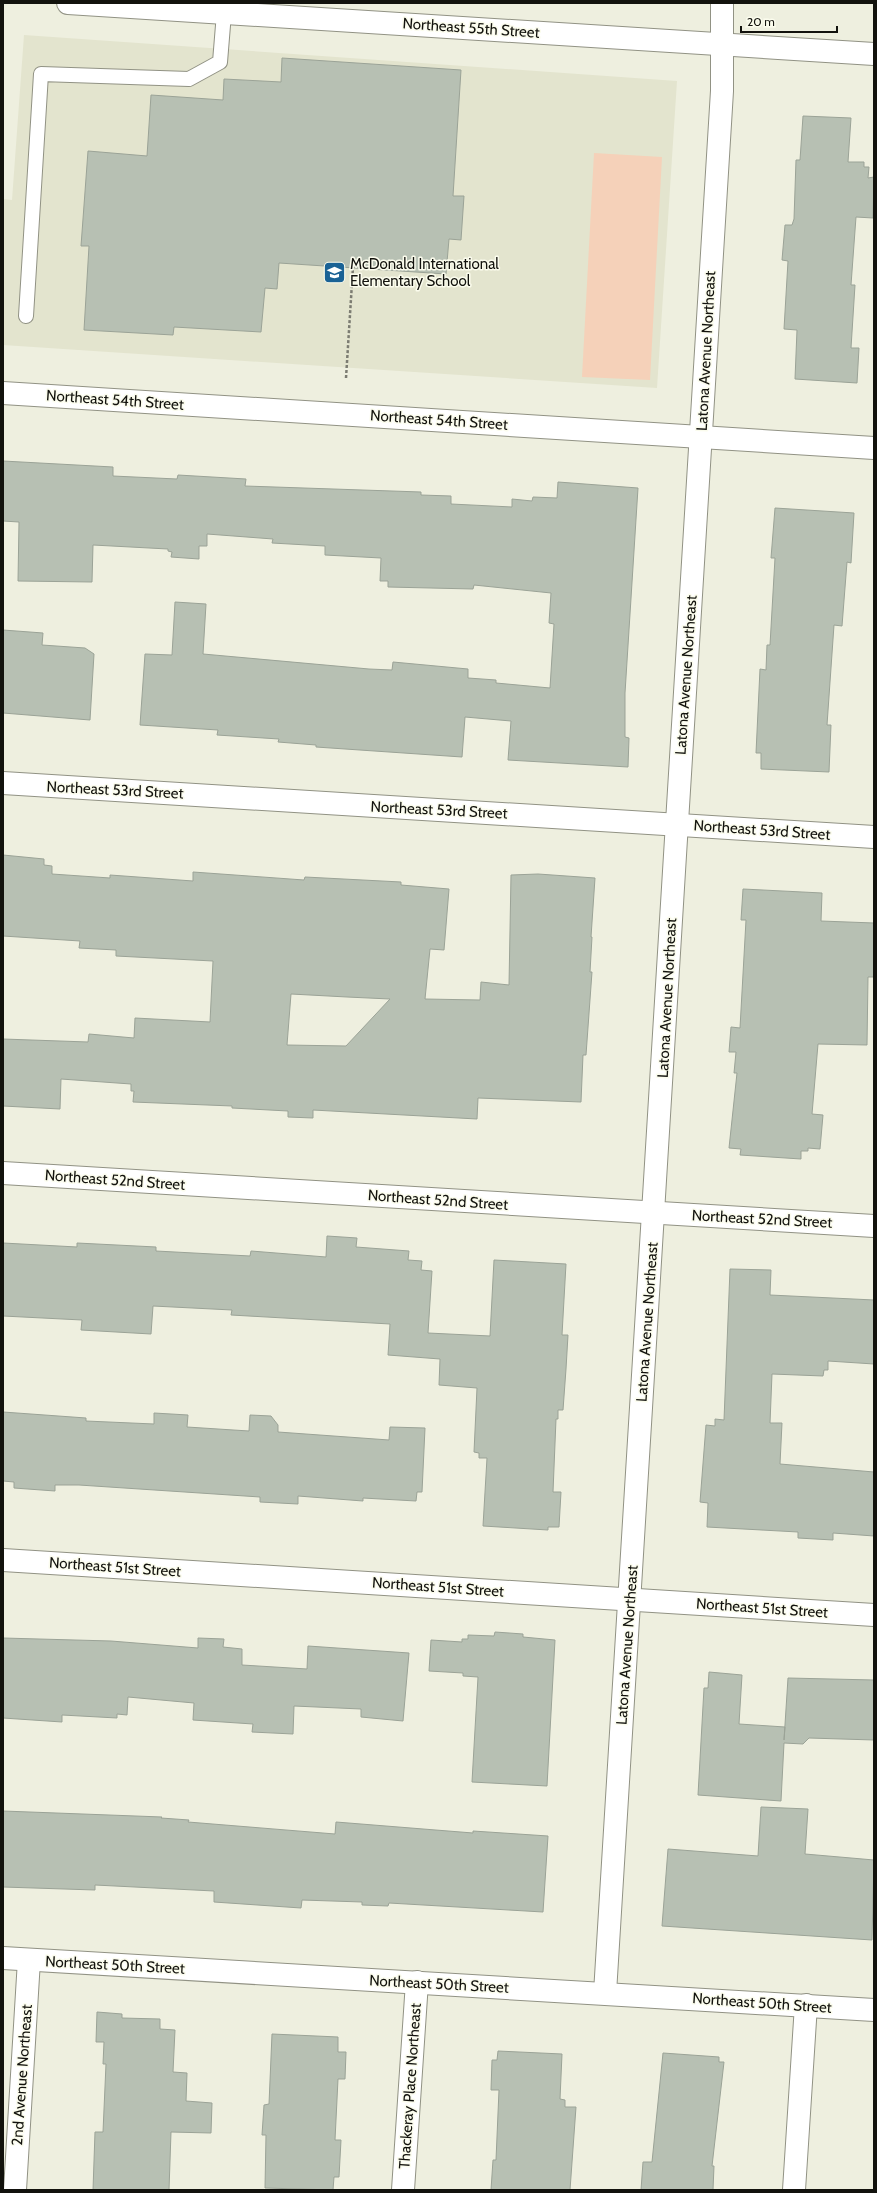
<svg xmlns="http://www.w3.org/2000/svg" width="877" height="2193" font-family="Cabin,sans-serif">
<style>
.built{fill:#e3e4ce}
.green{fill:#f5d1b9}
.building{fill:#b7c0b3;stroke:#9ba397;fill-rule:evenodd}
.lines{fill:none;stroke-linecap:round;stroke-linejoin:round}
.service-casing{stroke:#919284;stroke-width:16}
.minor-casing{stroke:#919284;stroke-width:24}
.tertiary-casing{stroke:#919284;stroke-width:24}
.secondary-casing{stroke:#919284;stroke-width:24}
.path{stroke:#7c7c72;stroke-width:2.5;stroke-dasharray:3 2;stroke-linecap:butt}
.service{stroke:#fff;stroke-width:14}
.minor{stroke:#fff;stroke-width:22}
.tertiary{stroke:#fff;stroke-width:22}
.secondary{stroke:#fff;stroke-width:22}
.labels{text-anchor:middle;dominant-baseline:central;stroke-width:3;stroke-linejoin:round;paint-order:stroke}
.street-label{font-size:15px;fill:#12120d;stroke:#fbfced}
.poi-label{font-size:15px;fill:#12120d;stroke:#fbfced;text-anchor:start}
</style>
<rect width="100%" height="100%" fill="#eeefdf"/>
<!-- built -->
<path class="built" d="M24,35L677,81L657,388L3,345V199L12,200Z"/>
<!-- green -->
<path class="green" d="M594,153L662,157L650,380L582,377Z"/>
<!-- building -->
<g class="building">
<path d="M282,58L461,70L453,196H464L461,240L449,239L446,274L279,263L277,289L265,288L261,332L174,327L173,335L84,330L89,246H81L88,151L147,156L151,95L223,100L224,79L281,82Z"/>
<path d="M803,116L851,118L848,162H864V167H869L868,178L874,177L873,218L856,217L851,285H855L851,348H859L857,383L795,379L797,330L784,329L788,261L782,260L785,225H792L794,219L796,160H800Z"/>
<path d="M3,461L113,467V476L177,479L178,475L246,479L245,486L421,492V495L451,496V504L512,507V499L532,501L533,497L557,498L558,482L638,488L625,693V737L629,738L628,767L508,760L511,721L465,717L462,757L316,747V745L278,742L279,739L217,735L218,730L140,725L145,654L172,655L175,602L206,604L203,654L369,669L392,670L393,662L468,669V678L496,680V683L550,688L554,624L549,623L551,593L474,585L473,589L388,587V581H380L381,558L325,555V546L272,543L273,539L207,534V546H199V559L171,557L172,552L168,551V549L93,545L92,582L18,581L19,522L3,521Z"/>
<path d="M775,508L854,513L851,563L847,562L842,626L834,625L827,725H831L829,772L761,769V753H756L760,669L766,670L767,645H770L775,558H771Z"/>
<path d="M3,630L43,633L42,645L85,648L94,654L90,720L3,713Z"/>
<path d="M3,855L44,859V865L52,866V874L110,878V875L193,881V872L304,880L305,877L401,882V885L449,889L444,950L430,949L425,999L480,1000L481,982L509,985L511,875L538,874L595,878L591,937H592L590,972H592L586,1055H583L581,1102L478,1098L477,1119L313,1110V1118L288,1117V1111L232,1108V1106L133,1102L134,1091H131V1084L61,1079L60,1109L3,1106V1039L88,1042L89,1034L134,1038L135,1018L210,1022L213,961L116,956V950L79,948L80,941L3,936ZM291,994L347,997L390,999L346,1046L287,1045Z"/>
<path d="M743,889L822,893L821,921L874,923V977H868L867,1045L818,1044L812,1114L823,1115L820,1149L808,1148V1151H801V1159L740,1155L741,1149L729,1148L737,1073H734L736,1052H729L731,1027L740,1028L746,920H741Z"/>
<path d="M327,1236L357,1238L356,1247L409,1251L408,1260L422,1261L421,1270L432,1271L428,1333L490,1336L494,1260L566,1264L562,1335H568L566,1369L563,1410H558V1419H556L553,1492H561L559,1527H548V1530L483,1526L487,1458H479V1453L474,1452L477,1388L439,1385L440,1359L388,1355L390,1324L231,1315L232,1310L153,1306L151,1334L81,1330L82,1320L3,1316V1243L77,1247V1243L156,1247V1251L250,1256L251,1251L326,1257Z"/>
<path d="M730,1269L771,1270L770,1295L874,1300V1364L828,1361V1370H824L823,1376L772,1374L770,1423H782L780,1464L874,1472V1536L833,1533V1540L798,1538V1532L707,1527L708,1503L700,1502L706,1425L715,1426V1419L724,1420Z"/>
<path d="M3,1412L86,1418V1421L154,1424V1413L188,1415L187,1427L249,1431L250,1415L271,1416L278,1425V1432L389,1440L390,1427L425,1428L422,1492H417L416,1501L363,1498V1501L298,1496V1504L260,1502V1497L79,1485H55V1491L14,1488V1482L3,1481Z"/>
<path d="M495,1632L523,1634V1637L555,1640L547,1786L472,1782L478,1677L463,1676V1673L429,1671L431,1640L462,1642V1639H468V1635L494,1636Z"/>
<path d="M3,1638L111,1641L198,1648V1638L224,1639L223,1647L242,1649V1665L307,1669L308,1646L409,1653L403,1721L361,1717V1709L294,1706L293,1734L252,1732L253,1724L193,1720L194,1703L128,1697L127,1715L117,1714V1718L62,1715V1722L3,1718Z"/>
<path d="M709,1672L742,1675L739,1724L785,1727L784,1740L788,1678L874,1680V1740L809,1738L803,1744L784,1743L781,1801L698,1795L704,1688H708Z"/>
<path d="M761,1807L808,1809L805,1854L874,1860L872,1940L662,1926L668,1849L758,1856Z"/>
<path d="M3,1811L162,1817L161,1818L189,1820L188,1822L335,1834L336,1822L473,1833V1831L548,1836L543,1912L389,1903L388,1906L362,1905V1902L302,1900L301,1908L214,1902V1891L95,1885V1890L3,1887Z"/>
<path d="M97,2012L122,2014V2018L160,2019V2029L175,2030L173,2072L187,2073L186,2101L212,2103L211,2133L171,2132L169,2190H93L95,2132H103L106,2064H103L104,2042H96Z"/>
<path d="M272,2034L338,2037V2052H346L345,2079H338L335,2140H341L339,2177H334L333,2190L265,2188L266,2135H262L264,2105L269,2104Z"/>
<path d="M498,2051L562,2054L560,2099L565,2100V2107H576L570,2190H491L493,2160H496L499,2090H491L492,2060H497Z"/>
<path d="M663,2053L719,2057V2062H724L712,2166H714L713,2190H641L643,2162H652Z"/>
</g>
<g class="lines">
<defs>
<path id="service" d="M26,316L41,74L189,79L220,62L224,13"/>
<g id="minor">
<path d="M68,3L874,54"/>
<path d="M3,393L874,448"/>
<path d="M3,783L874,837"/>
<path d="M3,1173L874,1226"/>
<path d="M3,1560L874,1615"/>
<path d="M15,2190L29,1960"/>
</g>
<g id="tertiary">
<path d="M605,1993L722,91V3"/>
<path d="M403,2190L417,1982"/>
<path d="M794,2190L806,2005"/>
</g>
<path id="secondary" d="M3,1958L874,2010"/>
</defs>
<!-- service casing -->
<use href="#service" class="service-casing"/>
<!-- minor casing -->
<use href="#minor" class="minor-casing"/>
<!-- tertiary casing -->
<use href="#tertiary" class="tertiary-casing"/>
<!-- secondary casing -->
<use href="#secondary" class="secondary-casing"/>
<!-- path -->
<path class="path" d="M346,378L353,267"/>
<!-- service -->
<use href="#service" class="service"/>
<!-- minor -->
<use href="#minor" class="minor"/>
<!-- tertiary -->
<use href="#tertiary" class="tertiary"/>
<!-- secondary -->
<use href="#secondary" class="secondary"/>
</g>
<!-- icons -->
<defs>
<symbol id="school-square" viewBox="-11 -11 22 22"><rect x="-9" y="-9" width="18" height="18" rx="4" fill="#1a6295" stroke="#fbfced"/><path d="M0-5L7-2L0 1L-7-2ZM-4 1L0 2.5L4 1V4Q0 6-4 4Z" fill="#fff"/></symbol>
</defs>
<g fill-rule="evenodd">
<use href="#school-square" x="322" y="260" width="25" height="25"/>
</g>
<g class="labels">
<!-- street labels -->
<g class="street-label">
<text transform="translate(471 28) rotate(4)">Northeast 55th Street</text>
<text transform="translate(706 351) rotate(-87)">Latona Avenue Northeast</text>
<text transform="translate(115 400) rotate(4)">Northeast 54th Street</text>
<text transform="translate(439 420) rotate(4)">Northeast 54th Street</text>
<text transform="translate(686 675) rotate(-86)">Latona Avenue Northeast</text>
<text transform="translate(115 790) rotate(3)">Northeast 53rd Street</text>
<text transform="translate(439 810) rotate(3)">Northeast 53rd Street</text>
<text transform="translate(762 830) rotate(4)">Northeast 53rd Street</text>
<text transform="translate(667 998) rotate(-87)">Latona Avenue Northeast</text>
<text transform="translate(115 1180) rotate(4)">Northeast 52nd Street</text>
<text transform="translate(438 1200) rotate(4)">Northeast 52nd Street</text>
<text transform="translate(762 1219) rotate(3)">Northeast 52nd Street</text>
<text transform="translate(647 1322) rotate(-86)">Latona Avenue Northeast</text>
<text transform="translate(115 1567) rotate(4)">Northeast 51st Street</text>
<text transform="translate(438 1587) rotate(4)">Northeast 51st Street</text>
<text transform="translate(762 1608) rotate(4)">Northeast 51st Street</text>
<text transform="translate(627 1645) rotate(-86)">Latona Avenue Northeast</text>
<text transform="translate(115 1965) rotate(3)">Northeast 50th Street</text>
<text transform="translate(439 1984) rotate(3)">Northeast 50th Street</text>
<text transform="translate(762 2003) rotate(4)">Northeast 50th Street</text>
<text transform="translate(22 2075) rotate(-86)">2nd Avenue Northeast</text>
<text transform="translate(410 2086) rotate(-86)">Thackeray Place Northeast</text>
</g>
<!-- poi labels -->
<g class="poi-label">
<text x="350" y="264">McDonald International<tspan x="350" dy="17">Elementary School</tspan></text>
</g>
</g>
<!-- border -->
<rect width="877" height="2193" fill="none" stroke="#12120d" stroke-width="8"/>
<!-- scale -->
<path d="M741 26v6h96v-6" fill="none" stroke="#12120d" stroke-width="2"/>
<text x="747" y="26" font-size="12" fill="#12120d" stroke="#fbfced" stroke-width="3" paint-order="stroke">20 m</text>
</svg>
